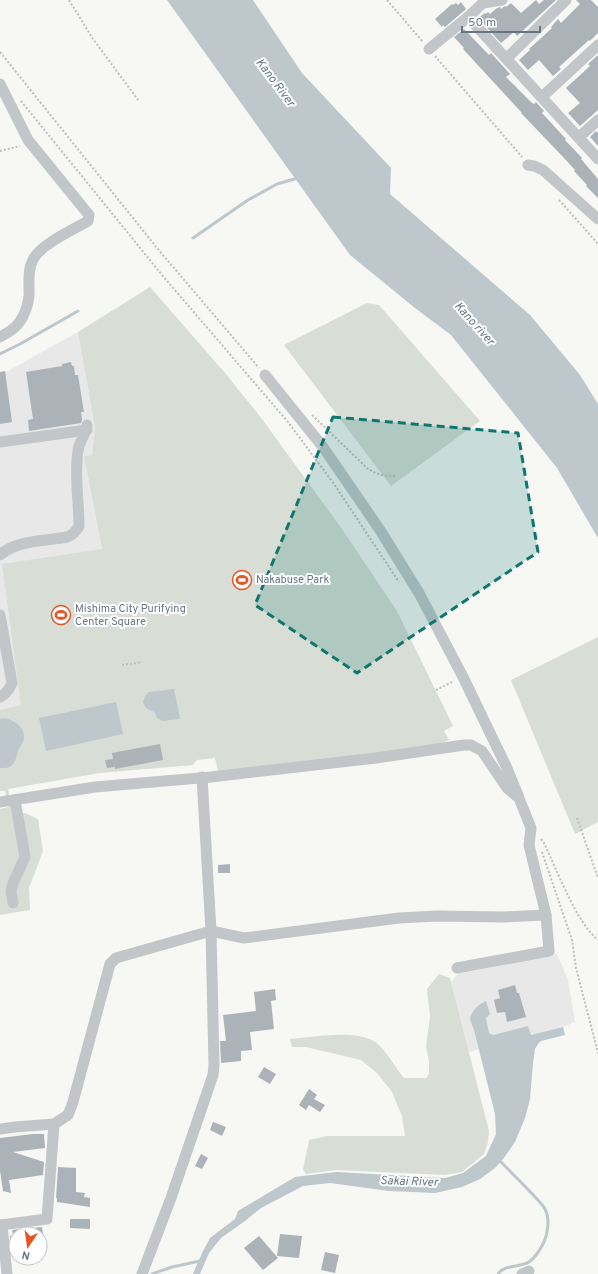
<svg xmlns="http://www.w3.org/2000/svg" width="598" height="1274" font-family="Overpass,sans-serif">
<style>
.built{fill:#e7e8e7}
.green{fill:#d8ded5}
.water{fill:#bdc7cc}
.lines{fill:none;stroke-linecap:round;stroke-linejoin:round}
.stream{stroke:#bdc7cc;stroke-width:3}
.building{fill:#abb3b9}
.path{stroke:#bcbec1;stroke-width:2;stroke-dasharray:2 2;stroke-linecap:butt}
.minor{stroke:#c2c6c9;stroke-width:11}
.marked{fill:#0f766e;fill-opacity:0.2;stroke:#0f766e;stroke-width:3;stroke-dasharray:8 5;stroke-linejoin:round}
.labels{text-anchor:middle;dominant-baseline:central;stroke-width:4;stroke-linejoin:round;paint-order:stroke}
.poi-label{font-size:11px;fill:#667685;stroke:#fff;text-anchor:start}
.water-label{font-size:12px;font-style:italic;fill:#627781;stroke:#fff}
</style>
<rect width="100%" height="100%" fill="#f7f7f4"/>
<!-- built -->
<g class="built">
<path d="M78,332L95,428L92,455L84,456L102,549L125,684L0,710V374L8,371Z"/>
<path d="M557,954L568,980L575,1022L563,1027L469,1052L451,982L458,974Z"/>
</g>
<!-- green -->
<g class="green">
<path d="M150,287L225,373L262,419L342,529L397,611L453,726L444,731L449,740L439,744L317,761L218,771L215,758L197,760L193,765L100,773L8,789L13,814L25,813L38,819L43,851L29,888L30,910L0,915V809L9,807L5,791H0V710L21,705L2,564L102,549L84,456L92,455L95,428L78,332Z"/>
<path d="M367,303L379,305L480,421L391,486L284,345Z"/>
<path d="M598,637V822L575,834L511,680Z"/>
<path d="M439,974L450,978L489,1131L488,1142L484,1154L462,1172L445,1175L336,1170L306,1174L303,1170L309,1140L327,1136H405L402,1116L392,1092L377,1073L361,1060L306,1047H292L290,1039C313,1037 356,1029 375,1042C385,1048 396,1069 404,1078H426L429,1074V1061L426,1046L430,1017L427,989Z"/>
</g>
<!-- water -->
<g class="water">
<path d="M167,0H253L302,73L391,168L390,194L530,315L580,375L598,404V538L557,468L451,335L415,308L350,255Z"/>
<path d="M174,689L180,718L179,719L163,721L158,719L154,712L146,708L143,702L145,696L149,692Z"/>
<path d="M116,702L123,734L46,751L39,718Z"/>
<path d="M4,718C15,720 28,729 23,742C21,746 19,748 18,751C15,762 14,769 0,768V719Z"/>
<path d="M486,1001L490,1014L486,1018L489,1033L493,1035L528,1026L531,1035L563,1027L565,1035L541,1041L538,1044L535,1049L533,1063L530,1099L525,1118L515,1142L504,1158L495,1168L480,1179L462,1187L435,1193L389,1191L330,1183L303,1186L261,1208L245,1221L221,1238L209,1253L200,1274H193L202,1253L210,1238L235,1219L238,1211L295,1177L336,1172L445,1178L463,1173L486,1156L496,1134L495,1114L474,1030L470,1019C472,1010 478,1005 486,1001Z"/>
</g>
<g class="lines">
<!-- stream -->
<g class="stream">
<path d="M193,238L248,200L277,184L298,178"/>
<path d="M0,354L20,344L78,311"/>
<path d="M497,1160L501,1162C513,1174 526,1187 538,1200C540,1203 544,1206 545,1209C550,1219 548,1233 544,1242C540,1250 536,1257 529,1262C519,1268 505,1264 498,1274"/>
<path d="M152,1274L172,1267L200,1261"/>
</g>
</g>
<!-- building -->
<g class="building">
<path d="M536,0L539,4L544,0H556L517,36L514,32L501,43L478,18L485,13L486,14L488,12L490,14L497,8L500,7L501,9L505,6L506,7L511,3L521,13Z"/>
<path d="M576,0H591L598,7V33L590,41L589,40L559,67L561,69L553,76L539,60L528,70L519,60L530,50L529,49L552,28L551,27L558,19L561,23L580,4Z"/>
<path d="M461,2L466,9L445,27L443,25L442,27L435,19L452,4L453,5L456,3L458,5Z"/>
<path d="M464,29L489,55L491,53L510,74L506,77L532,103L534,104L536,102L544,111L542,113L566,139L565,140L582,158L581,159L598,179V198L586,186L587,185L574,171L575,170L564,158L521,113H522L463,49L464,48L454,37Z"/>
<path d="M598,55V110L580,126L568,113L580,103L566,88L590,66L588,64Z"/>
<path d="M596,131L598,133V146L590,137Z"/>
<path d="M71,362L72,366H74L75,375H78L84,412H81L82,420L81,423L29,431L28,420L33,419L26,372L62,366V364Z"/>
<path d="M5,371L12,422L0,424V372Z"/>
<path d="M160,744L163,760L115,769V767L107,768L105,760L113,759L112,753Z"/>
<path d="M230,864V873H218V865Z"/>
<path d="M515,985L517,993H519L526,1017L507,1022L505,1012L497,1013L494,1000L500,998L498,990Z"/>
<path d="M275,989L276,1000L271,1001L274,1029L250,1032L252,1050L241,1051V1061L221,1063L220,1041H226L223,1015L256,1011L254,992Z"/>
<path d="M264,1067L276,1074L270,1084L258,1077Z"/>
<path d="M309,1089L317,1095L314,1099L325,1105L320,1112L309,1105L306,1110L299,1105Z"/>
<path d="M213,1122L226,1127L222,1136L210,1130Z"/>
<path d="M33,1134H44L45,1148L13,1152L44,1162L43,1175L9,1180L11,1193L3,1191L0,1171V1138Z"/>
<path d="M201,1154L208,1158L202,1169L195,1166Z"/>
<path d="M58,1167L76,1168V1192L85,1193L84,1197L90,1198V1207L57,1202V1198H56Z"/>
<path d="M70,1219H90V1229L70,1228Z"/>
<path d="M42,1227L43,1234H13L12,1230Z"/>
<path d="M280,1234L302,1236L299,1258L277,1256Z"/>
<path d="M16,1235V1248H11L10,1236Z"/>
<path d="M259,1236L278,1258L263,1270L244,1248Z"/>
<path d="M325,1252L339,1255L335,1273L321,1270Z"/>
</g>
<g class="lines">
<!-- path -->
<g class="path">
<path d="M69,0L93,39L138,100"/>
<path d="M387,0L423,42"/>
<path d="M0,52L157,248L259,368"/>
<path d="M435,56L522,157"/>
<path d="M21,101L162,275L288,422L334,484L399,582"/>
<path d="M0,151L20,146"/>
<path d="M559,200L598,244"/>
<path d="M312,415L367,468C376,474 385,477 396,476"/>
<path d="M122,665L142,662"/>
<path d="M436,690L454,681"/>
<path d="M577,818L598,878"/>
<path d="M541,839L544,843C557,870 576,922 598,940"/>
<path d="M542,852L572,940L576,968L598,1053"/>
</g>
<!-- minor -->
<g class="minor">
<path d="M502,0L483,3L468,17L598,159"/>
<path d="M429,49L468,17"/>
<path d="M507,58L566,0"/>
<path d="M0,84L28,140L89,215L88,221C73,230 43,243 34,258C28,267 29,280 29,291C30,296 28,301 27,306C22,323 15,329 0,337"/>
<path d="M542,97L598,45"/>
<path d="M579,137L598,120"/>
<path d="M528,165L534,166L543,170L598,219"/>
<path d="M265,375L323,447L380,530L419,593L463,677L506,766L518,795"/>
<path d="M0,442L87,430"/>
<path d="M0,555C16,540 46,541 67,537C73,535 76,532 79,526C79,501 74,476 78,451C79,441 86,435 87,425"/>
<path d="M0,615L12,683C9,690 6,694 0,697"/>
<path d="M0,802L95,787L211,777L376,758L464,745H471L482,751L507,788L519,798L531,828L529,845L546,915L549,951L457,968"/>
<path d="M13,903L11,891L13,883L25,857L15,800"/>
<path d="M0,1129L15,1127L54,1124L68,1115L73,1102L110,964L116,958L211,931L244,938L399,918L437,916L503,917L546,915"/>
<path d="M0,1225L47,1219L54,1124"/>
<path d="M2,1225L7,1274"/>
<path d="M142,1274L171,1198L213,1075L214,1065L211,931L202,777"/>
<path d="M522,1274L529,1271"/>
</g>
</g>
<!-- marked area -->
<path class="marked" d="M333,417L518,433L538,552L357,673L255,605Z"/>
<!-- icons -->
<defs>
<symbol id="stadium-ring" viewBox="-11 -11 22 22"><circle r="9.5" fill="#fff" stroke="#e35727" stroke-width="1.5"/><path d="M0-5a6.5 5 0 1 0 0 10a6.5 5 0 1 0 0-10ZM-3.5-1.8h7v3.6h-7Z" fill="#e35727"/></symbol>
</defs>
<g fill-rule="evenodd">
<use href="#stadium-ring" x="231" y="569" width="22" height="22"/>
<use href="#stadium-ring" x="50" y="604" width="22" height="22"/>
</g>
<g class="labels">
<!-- poi labels -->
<g class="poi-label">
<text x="256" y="580">Nakabuse Park</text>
<text x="75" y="609">Mishima City Purifying<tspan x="75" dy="13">Center Square</tspan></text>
</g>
<!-- water labels -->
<g class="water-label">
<text transform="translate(275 83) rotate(53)">Kano River</text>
<text transform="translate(474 324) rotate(48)">Kano river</text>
<text transform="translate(409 1182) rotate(2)">Sakai River</text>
</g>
</g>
<!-- north arrow -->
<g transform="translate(28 1246) rotate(193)"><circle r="19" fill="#ffffff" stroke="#c2c8ce"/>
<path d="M0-3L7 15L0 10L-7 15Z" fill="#e35727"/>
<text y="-6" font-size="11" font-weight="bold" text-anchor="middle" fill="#667685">N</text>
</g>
<!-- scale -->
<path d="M462 26v6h78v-6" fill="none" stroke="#667685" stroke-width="2"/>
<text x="468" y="26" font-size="12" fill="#667685" stroke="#ffffff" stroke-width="3" paint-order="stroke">50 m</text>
</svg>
